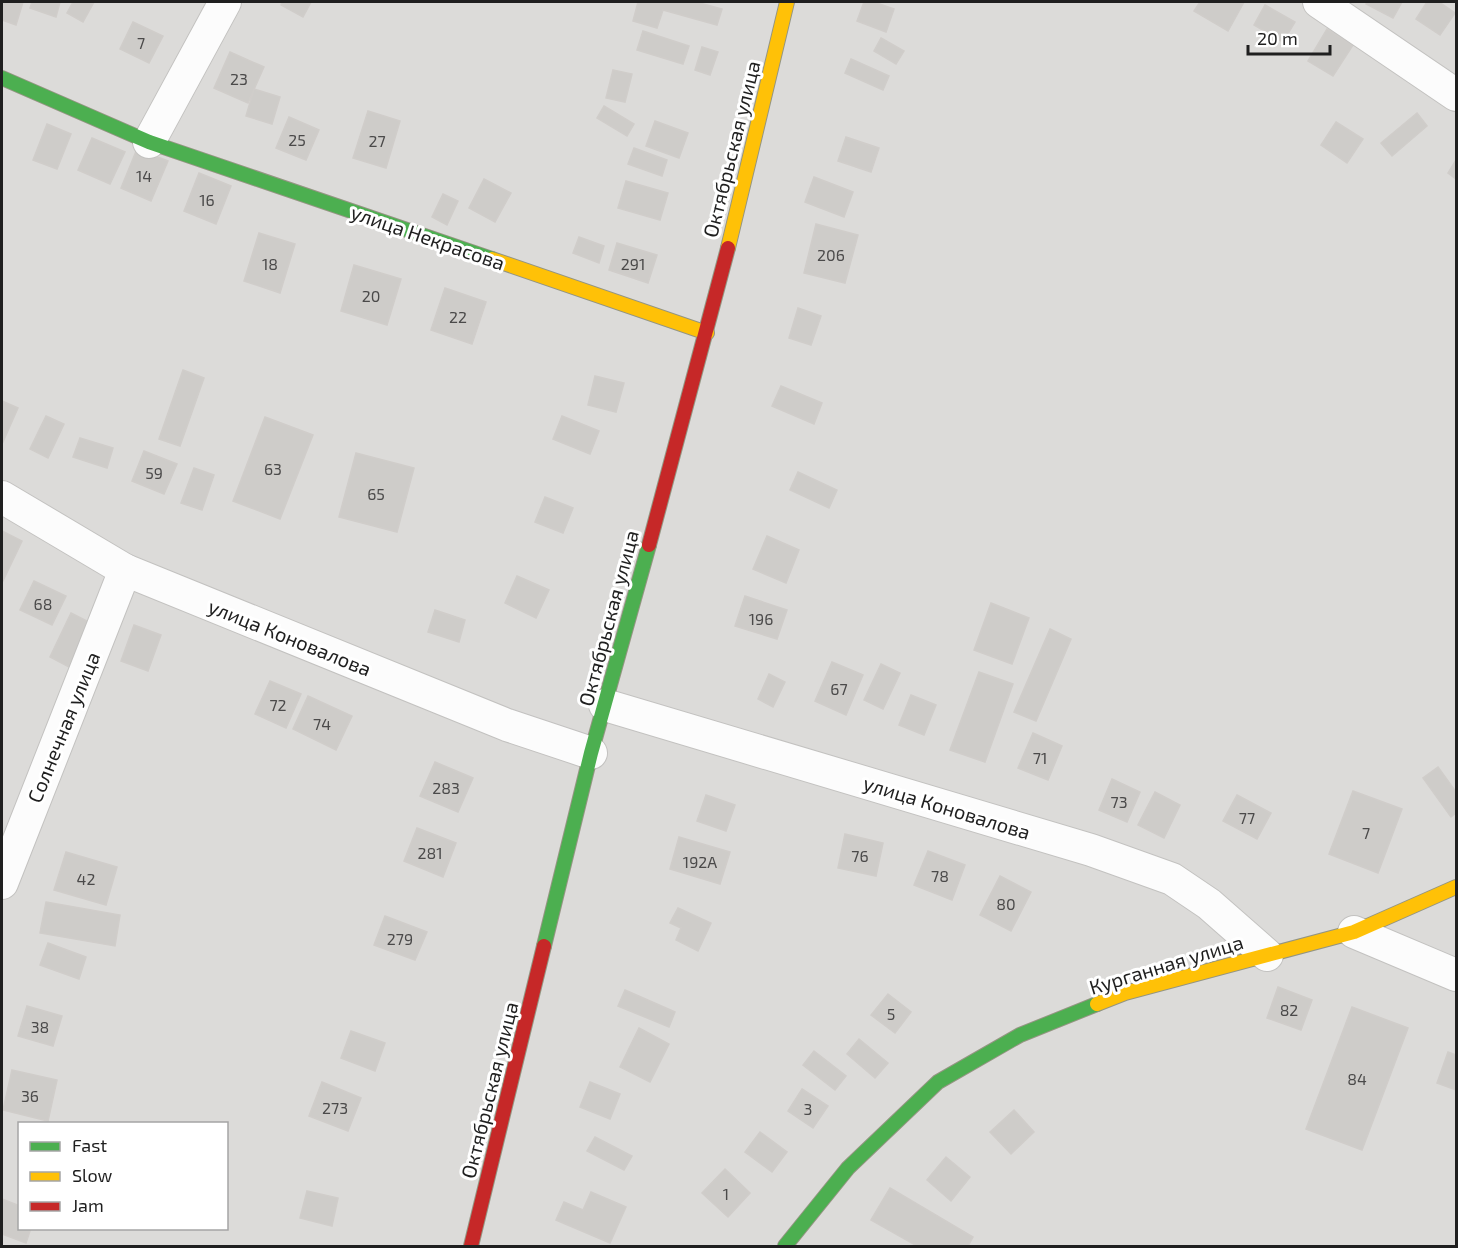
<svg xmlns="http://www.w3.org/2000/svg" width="1458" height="1248" font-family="'Exo 2',sans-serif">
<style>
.residential{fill:#dcdbd9;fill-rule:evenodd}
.building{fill:#ceccc9;stroke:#d0cdca;stroke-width:1.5}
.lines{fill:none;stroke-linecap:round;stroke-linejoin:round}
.street-casing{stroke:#c3c2c0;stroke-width:34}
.fast-casing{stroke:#949582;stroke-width:16}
.slow-casing{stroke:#949582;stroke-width:16}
.jam-casing{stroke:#949582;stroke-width:16}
.street{stroke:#fcfcfc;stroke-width:32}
.fast{stroke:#4caf50;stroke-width:14}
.slow{stroke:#ffc107;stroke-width:14}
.jam{stroke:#c62828;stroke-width:14}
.labels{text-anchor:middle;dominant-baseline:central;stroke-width:6;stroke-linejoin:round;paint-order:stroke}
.number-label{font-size:16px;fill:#4b4a4a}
.street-label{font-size:20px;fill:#1f1f1f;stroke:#fff}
</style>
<rect width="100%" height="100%" fill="#edebe8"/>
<!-- residential -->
<path class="residential" d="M2,2H1456V1246H2ZM20,1124H226V1228H20Z"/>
<!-- building -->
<g class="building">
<path d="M2,2H23L16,25L2,20Z"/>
<path d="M32,2H60L56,17L30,8Z"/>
<path d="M73,2H94L83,22L67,13Z"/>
<path d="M282,2H311L303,17L281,5Z"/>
<path d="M638,2H696L722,9L717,25L663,10L657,28L633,21Z"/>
<path d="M864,2H874L894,9L886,32L857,21Z"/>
<path d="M1200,2H1244L1228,31L1194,11Z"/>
<path d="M1367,2H1402L1393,18L1366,4Z"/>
<path d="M1427,2H1439L1455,13L1440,35L1416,19Z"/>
<path d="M1265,5L1295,22L1283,42L1254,25Z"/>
<path d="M133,22L163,36L149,63L120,49Z"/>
<path d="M1327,29L1353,45L1333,76L1308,61Z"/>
<path d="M643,31L689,46L683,64L637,50Z"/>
<path d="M881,38L904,51L896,64L874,51Z"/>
<path d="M702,47L718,52L710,75L695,70Z"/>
<path d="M230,52L264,67L248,103L214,88Z"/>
<path d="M851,59L889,76L883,90L845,73Z"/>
<path d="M613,70L632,74L625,102L606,98Z"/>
<path d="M254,89L280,97L272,124L246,116Z"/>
<path d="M604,106L634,124L627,136L597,118Z"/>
<path d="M368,111L400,121L386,168L353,158Z"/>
<path d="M1417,113L1427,126L1392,156L1381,143Z"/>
<path d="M289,117L319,130L306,160L276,148Z"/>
<path d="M655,121L688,133L679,158L646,146Z"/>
<path d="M1336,122L1363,139L1347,163L1321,145Z"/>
<path d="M47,124L71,134L57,169L33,160Z"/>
<path d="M846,137L879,148L871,172L838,161Z"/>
<path d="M92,138L125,152L110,184L78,170Z"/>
<path d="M634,148L667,160L662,176L628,164Z"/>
<path d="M137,149L168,161L151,201L121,188Z"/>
<path d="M1456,160V179L1448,173Z"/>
<path d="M199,173L231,186L216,224L184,211Z"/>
<path d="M814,177L853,192L844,217L805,202Z"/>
<path d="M484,179L511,193L495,222L469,208Z"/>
<path d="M626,181L668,193L660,220L618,208Z"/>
<path d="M443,194L458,201L447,225L432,217Z"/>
<path d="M816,224L858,235L845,283L804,273Z"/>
<path d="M259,233L295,244L280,293L244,281Z"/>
<path d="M579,237L604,246L599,263L573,253Z"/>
<path d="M617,243L657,255L648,283L609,270Z"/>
<path d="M354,265L401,279L387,325L341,311Z"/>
<path d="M445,288L486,302L472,344L431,330Z"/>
<path d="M798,308L821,316L811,345L789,338Z"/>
<path d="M183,370L204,378L180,446L159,439Z"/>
<path d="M595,376L624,383L616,412L588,405Z"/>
<path d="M781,386L822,403L814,424L772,406Z"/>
<path d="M2,401L18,408L3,442L2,441Z"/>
<path d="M46,416L64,424L48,458L30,449Z"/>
<path d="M562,416L599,431L590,454L553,439Z"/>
<path d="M265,417L313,435L280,519L233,501Z"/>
<path d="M80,438L113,448L107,468L73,457Z"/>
<path d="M144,451L177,464L164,494L132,481Z"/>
<path d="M356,453L414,468L397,532L339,517Z"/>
<path d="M194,468L214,475L202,510L181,503Z"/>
<path d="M798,472L837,490L829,508L790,490Z"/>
<path d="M545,497L573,508L563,533L535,522Z"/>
<path d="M2,531L22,541L2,583Z"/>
<path d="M767,536L799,550L786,583L753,569Z"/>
<path d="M517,576L549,590L536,618L505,603Z"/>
<path d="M34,581L66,596L52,625L20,610Z"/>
<path d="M745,596L787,610L777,639L735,626Z"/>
<path d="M991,603L1029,618L1012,664L974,650Z"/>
<path d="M435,610L465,620L459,642L428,632Z"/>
<path d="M71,613L91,623L69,667L50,657Z"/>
<path d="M134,625L161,635L148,671L121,661Z"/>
<path d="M1050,629L1071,639L1036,721L1014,712Z"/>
<path d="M832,662L863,675L846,715L815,701Z"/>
<path d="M881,664L900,673L883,709L864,700Z"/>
<path d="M979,672L1013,684L985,762L950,750Z"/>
<path d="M769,674L785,682L773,707L758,699Z"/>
<path d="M270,681L301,694L286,728L255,714Z"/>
<path d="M911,695L936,705L924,735L899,725Z"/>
<path d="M308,696L352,716L336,750L293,729Z"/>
<path d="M1033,733L1062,746L1048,780L1018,768Z"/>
<path d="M435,762L473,778L458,812L420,796Z"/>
<path d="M1438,767L1456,792V813L1451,817L1423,778Z"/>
<path d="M1112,779L1140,792L1127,822L1099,810Z"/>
<path d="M1353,791L1402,809L1378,873L1329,854Z"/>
<path d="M1155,792L1180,805L1164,838L1138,825Z"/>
<path d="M706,795L735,805L726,831L697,821Z"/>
<path d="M1237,795L1271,813L1257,839L1223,821Z"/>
<path d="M417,828L456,843L443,877L404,861Z"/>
<path d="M845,834L883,843L876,876L838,868Z"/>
<path d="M679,837L730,852L720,884L670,869Z"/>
<path d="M928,851L965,865L952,900L914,885Z"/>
<path d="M66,852L117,867L106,905L54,890Z"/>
<path d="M1000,876L1031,892L1011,931L980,915Z"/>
<path d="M46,902L120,915L115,946L40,933Z"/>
<path d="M678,908L711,923L698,951L676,940L681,928L670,923Z"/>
<path d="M385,916L427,932L415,960L374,945Z"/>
<path d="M48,943L86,957L79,979L40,965Z"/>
<path d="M1278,987L1312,1000L1301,1030L1267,1018Z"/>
<path d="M625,990L675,1012L669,1027L618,1006Z"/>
<path d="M888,994L911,1012L895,1033L871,1015Z"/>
<path d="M27,1006L62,1016L53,1046L18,1036Z"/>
<path d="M1352,1007L1408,1028L1362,1150L1306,1129Z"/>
<path d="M639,1028L669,1044L650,1082L620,1067Z"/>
<path d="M351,1031L385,1043L375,1071L341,1058Z"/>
<path d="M859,1039L888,1063L875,1078L847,1054Z"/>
<path d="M814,1051L846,1076L835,1090L803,1065Z"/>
<path d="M1448,1052L1456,1055V1090L1437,1083Z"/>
<path d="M12,1070L57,1080L48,1121L3,1110Z"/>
<path d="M322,1082L361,1098L348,1131L309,1116Z"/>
<path d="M590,1082L620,1094L610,1119L580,1107Z"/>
<path d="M802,1089L828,1106L813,1128L788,1111Z"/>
<path d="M1014,1110L1034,1132L1011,1154L990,1132Z"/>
<path d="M760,1132L787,1152L772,1172L745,1152Z"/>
<path d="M595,1137L632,1156L624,1170L587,1151Z"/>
<path d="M946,1157L970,1177L951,1201L927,1180Z"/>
<path d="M725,1169L750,1193L728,1217L702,1193Z"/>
<path d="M890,1188L973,1237L968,1246H917L871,1220Z"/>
<path d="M307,1191L338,1198L332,1226L300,1218Z"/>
<path d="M591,1192L626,1207L610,1243L556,1220L564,1202L583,1210Z"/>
<path d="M2,1199L20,1206V1228H31L26,1243L2,1234Z"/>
</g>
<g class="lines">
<defs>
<g id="street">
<path d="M1319,2L1456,95"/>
<path d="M149,142L225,2"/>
<path d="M2,497L125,570L507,725L591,753"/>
<path d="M605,705L1091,850L1172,879L1209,904L1267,955"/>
<path d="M2,883L125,570"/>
<path d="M1354,932L1456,975"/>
</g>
<g id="fast">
<path d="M2,78L149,142L492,259"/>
<path d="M544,946L591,753L649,545"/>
<path d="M785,1246L848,1168L938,1082L1020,1035L1097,1004"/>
</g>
<g id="slow">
<path d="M728,248L787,2"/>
<path d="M492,259L707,333"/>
<path d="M1097,1004L1125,993L1354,932L1456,887"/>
</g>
<g id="jam">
<path d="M649,545L728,248"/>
<path d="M471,1246L544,946"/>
</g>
</defs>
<!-- street casing -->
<use href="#street" class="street-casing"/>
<!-- fast casing -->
<use href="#fast" class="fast-casing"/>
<!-- slow casing -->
<use href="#slow" class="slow-casing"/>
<!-- jam casing -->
<use href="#jam" class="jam-casing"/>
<!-- street -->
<use href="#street" class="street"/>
<!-- fast -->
<use href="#fast" class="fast"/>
<!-- slow -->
<use href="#slow" class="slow"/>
<!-- jam -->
<use href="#jam" class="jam"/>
</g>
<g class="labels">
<!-- number labels -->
<g class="number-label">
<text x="141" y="42">7</text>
<text x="239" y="78">23</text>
<text x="297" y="139">25</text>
<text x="377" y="140">27</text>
<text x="144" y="175">14</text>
<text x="207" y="199">16</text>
<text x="831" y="254">206</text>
<text x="270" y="263">18</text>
<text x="633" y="263">291</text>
<text x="371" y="295">20</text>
<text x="458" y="316">22</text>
<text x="273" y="468">63</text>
<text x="154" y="472">59</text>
<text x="376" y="493">65</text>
<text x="43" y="603">68</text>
<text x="761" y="618">196</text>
<text x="839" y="688">67</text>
<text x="278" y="704">72</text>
<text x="322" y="723">74</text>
<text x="1040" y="757">71</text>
<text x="446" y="787">283</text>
<text x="1119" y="801">73</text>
<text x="1247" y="817">77</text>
<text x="1366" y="832">7</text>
<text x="430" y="852">281</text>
<text x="860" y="855">76</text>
<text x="700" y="861">192А</text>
<text x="940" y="875">78</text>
<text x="86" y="878">42</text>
<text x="1006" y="903">80</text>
<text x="400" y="938">279</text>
<text x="1289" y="1009">82</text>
<text x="891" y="1013">5</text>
<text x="40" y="1026">38</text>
<text x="1357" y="1078">84</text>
<text x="30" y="1095">36</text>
<text x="335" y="1107">273</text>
<text x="808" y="1108">3</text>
<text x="726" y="1193">1</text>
</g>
<!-- street labels -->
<g class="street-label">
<text transform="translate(731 149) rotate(-76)">Октябрьская улица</text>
<text transform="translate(428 237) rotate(19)">улица Некрасова</text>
<text transform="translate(608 618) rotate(-75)">Октябрьская улица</text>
<text transform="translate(290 637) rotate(22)">улица Коновалова</text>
<text transform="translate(63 727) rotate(-68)">Солнечная улица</text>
<text transform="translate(947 807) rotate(17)">улица Коновалова</text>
<text transform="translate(1166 964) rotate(-17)">Курганная улица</text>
<text transform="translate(489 1090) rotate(-76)">Октябрьская улица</text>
</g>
</g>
<!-- border -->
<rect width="1458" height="1248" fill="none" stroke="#1f1f1f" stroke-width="6"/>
<!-- legend -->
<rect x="18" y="1122" width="210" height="108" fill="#ffffff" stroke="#a5a5a5" stroke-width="1.5"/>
<rect x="30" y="1142" width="30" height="9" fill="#4caf50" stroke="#a5a5a5" stroke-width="1.5"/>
<text x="72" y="1152" font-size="18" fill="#1f1f1f">Fast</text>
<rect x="30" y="1172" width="30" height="9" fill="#ffc107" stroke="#a5a5a5" stroke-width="1.5"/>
<text x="72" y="1182" font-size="18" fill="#1f1f1f">Slow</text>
<rect x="30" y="1202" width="30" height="9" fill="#c62828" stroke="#a5a5a5" stroke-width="1.5"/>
<text x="72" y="1212" font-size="18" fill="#1f1f1f">Jam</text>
<!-- scale -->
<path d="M1248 45v9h82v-9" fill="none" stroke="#1f1f1f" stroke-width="3"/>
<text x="1257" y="45" font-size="18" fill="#1f1f1f" stroke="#ffffff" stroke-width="4.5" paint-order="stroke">20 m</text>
</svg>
